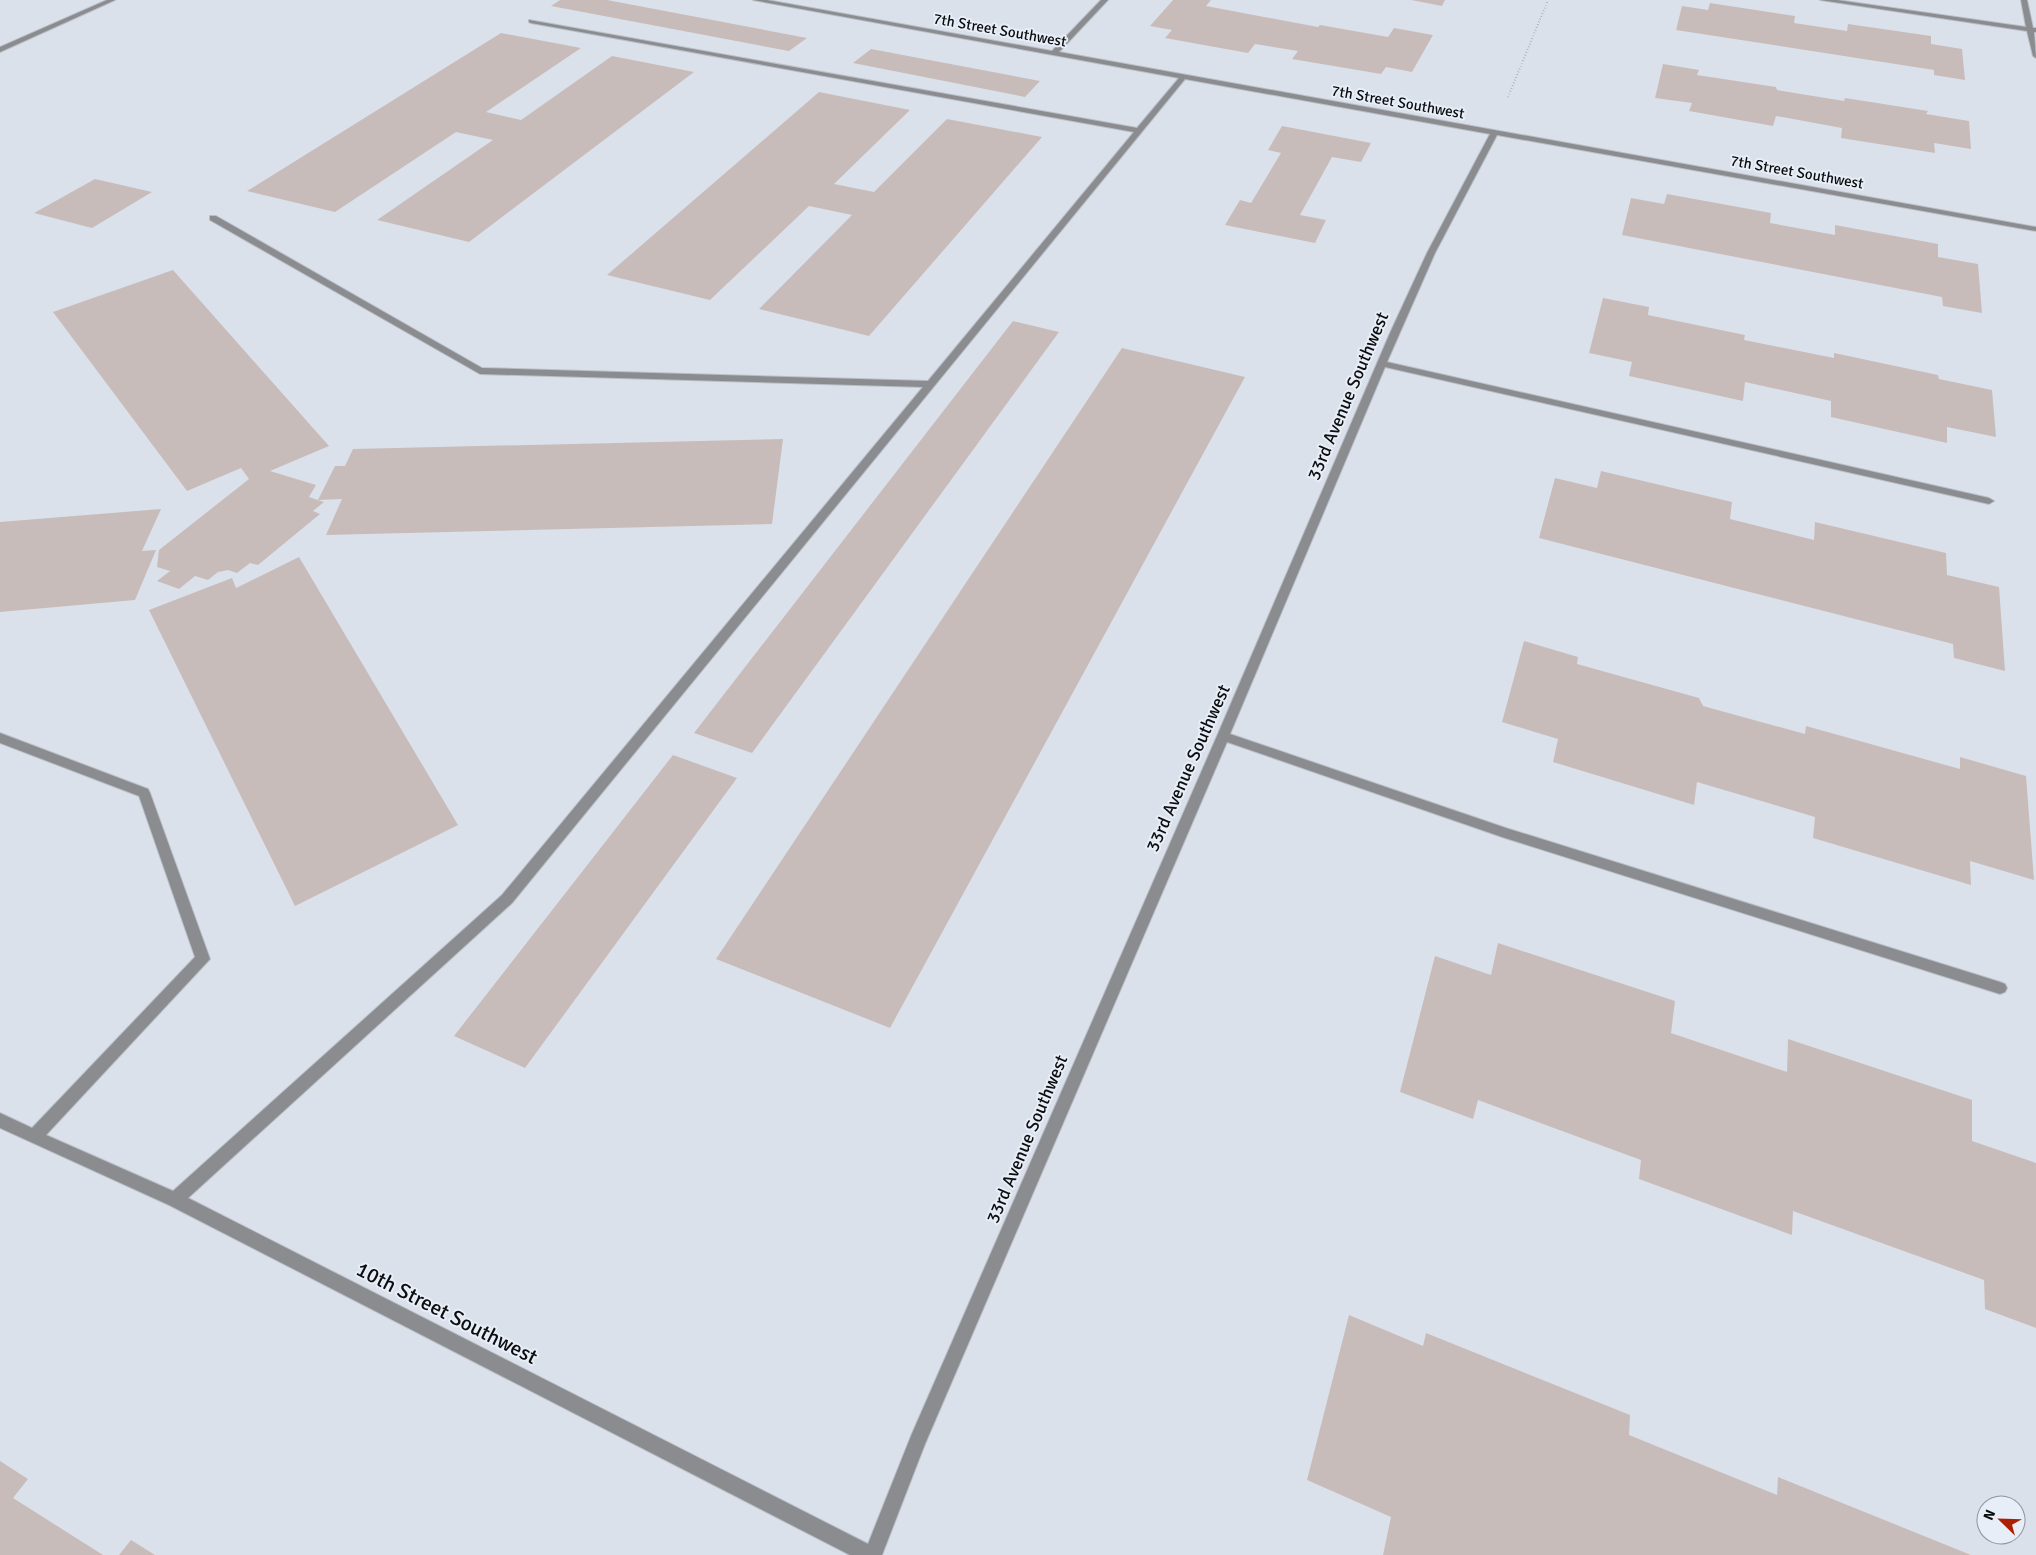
<svg xmlns="http://www.w3.org/2000/svg" width="2036" height="1555" font-family="Signika,sans-serif">
<style>
.building{fill:#c8bcba}
.lines{fill:none;stroke-linecap:round;stroke-linejoin:round}
.minor-casing{stroke:#babfc7;stroke-width:2}
.path{stroke:#8e9299;stroke-width:2;stroke-dasharray:0.5 2.5;stroke-linecap:butt}
.minor{fill:#8a8c90;fill-rule:evenodd}
.labels{text-anchor:middle;dominant-baseline:central;stroke-width:4;stroke-linejoin:round;paint-order:stroke}
.far-street-label{font-size:15px;fill:#0b0d0f;stroke:#e8eef7}
.street-label{font-size:18px;fill:#0b0d0f;stroke:#e8eef7}
.near-street-label{font-size:21px;fill:#0b0d0f;stroke:#e8eef7}
</style>
<rect width="100%" height="100%" fill="#dbe1ea"/>
<!-- building -->
<g class="building">
<path d="M560,0H607L807,38L789,51L551,6Z"/>
<path d="M1173,0H1211L1206,6L1318,27L1320,25L1388,37L1394,28L1433,35L1412,72L1386,67L1381,74L1292,59L1298,51L1255,44L1248,53L1165,38L1172,30L1150,26Z"/>
<path d="M1411,0H1445L1442,6Z"/>
<path d="M1710,3L1795,16L1794,23L1847,31L1848,24L1931,36V44L1962,49L1965,80L1934,75V70L1676,30L1682,6L1708,10Z"/>
<path d="M501,33L581,48L486,112L521,120L612,56L694,72L469,242L377,220L493,140L456,132L335,212L247,191Z"/>
<path d="M871,49L1040,81L1025,97L853,63Z"/>
<path d="M1663,64L1699,70L1697,75L1776,87L1777,90L1844,101L1845,98L1928,111L1926,114L1969,121L1971,149L1934,143L1935,153L1841,138L1842,128L1776,116L1773,126L1689,111L1692,103L1655,98Z"/>
<path d="M819,92L910,110L834,184L874,192L947,119L1042,137L869,336L759,309L852,215L809,206L710,300L607,275Z"/>
<path d="M1282,126L1371,143L1361,162L1332,157L1300,215L1326,220L1315,243L1225,225L1240,200L1251,203L1281,153L1268,150Z"/>
<path d="M95,179L152,192L92,228L34,213Z"/>
<path d="M1667,194L1771,213L1770,223L1835,235V225L1938,244V257L1978,264L1982,313L1943,306L1942,297L1622,235L1631,198L1664,204Z"/>
<path d="M173,270L329,446L270,471L316,485L309,497L324,502L313,511L320,514L258,565L250,563L237,573L228,570L218,572L208,580L195,576L179,589L157,581L170,571L157,567L159,550L249,479L241,468L187,491L53,312Z"/>
<path d="M1603,298L1649,307L1648,315L1745,335L1744,340L1834,358V353L1938,375L1939,379L1992,390L1996,437L1947,427V443L1831,417V401L1745,382L1743,401L1629,376L1632,362L1589,353Z"/>
<path d="M1013,321L1059,332L752,753L694,733Z"/>
<path d="M1122,348L1245,377L890,1028L716,959Z"/>
<path d="M783,439L772,524L326,535L342,499L318,500L335,466H345L353,449Z"/>
<path d="M1601,471L1732,502L1730,519L1814,540L1815,522L1946,553L1947,575L1999,587L2005,671L1954,658L1953,644L1539,538L1555,478L1597,488Z"/>
<path d="M161,509L142,551L156,550L135,600L0,612V522Z"/>
<path d="M299,557L458,825L295,906L149,610L232,578L236,588Z"/>
<path d="M1524,641L1578,657L1577,664L1699,698L1703,706L1805,734L1806,726L1960,769V757L2026,776L2034,880L1970,861L1971,885L1813,838L1815,817L1697,782L1694,805L1553,762L1558,739L1502,722Z"/>
<path d="M673,755L737,778L525,1068L454,1036Z"/>
<path d="M1498,943L1675,1001L1671,1033L1787,1072L1788,1039L1972,1100V1141L2036,1163V1328L1985,1309L1984,1280L1793,1211L1792,1235L1639,1179L1641,1160L1478,1100L1473,1119L1400,1092L1435,956L1491,975Z"/>
<path d="M1349,1315L1423,1346L1426,1333L1630,1415L1629,1435L1777,1495L1778,1477L1971,1555H1383L1391,1517L1307,1480Z"/>
<path d="M0,1461L28,1479L13,1498L103,1555H0Z"/>
<path d="M131,1540L155,1555H119Z"/>
</g>
<g class="lines">
<defs>
<g id="minor">
<path d="M107,0H115L0,52V47Z"/>
<path d="M753,0H767L1052,51L1101,0H1108L1059,52L2036,227V231L1497,135L1435,253L1387,362L1989,498L1994,501L1989,504L1385,367L1230,734L1506,828L2000,982L2005,984L2007,988L2005,992L2000,994L1505,838L1227,742L925,1444L882,1555H850L169,1205L0,1128V1113L32,1128L195,957L139,796L0,743V733L148,789L150,793L210,959L46,1135L173,1191L502,895L923,387L480,374L210,220V216H216L482,368L928,381L1134,132L531,23L529,22V20L1137,128L1179,78ZM1185,79L1490,134L1427,253L1390,333L1217,736L911,1436L868,1544L188,1198L512,903Z"/>
<path d="M1820,0H1837L2026,27L2021,0H2027L2033,28H2036V32H2034L2036,58L2033,56L2027,31Z"/>
</g>
</defs>
<!-- minor casing -->
<use href="#minor" class="minor-casing"/>
<!-- path -->
<path class="path" d="M1508,97L1548,0"/>
<!-- minor -->
<use href="#minor" class="minor"/>
</g>
<g class="labels">
<!-- far-street labels -->
<g class="far-street-label">
<text transform="translate(1000 30) rotate(10)">7th Street Southwest</text>
<text transform="translate(1398 102) rotate(10)">7th Street Southwest</text>
<text transform="translate(1797 172) rotate(10)">7th Street Southwest</text>
</g>
<!-- street labels -->
<g class="street-label">
<text transform="translate(1348 396) rotate(-67)">33rd Avenue Southwest</text>
<text transform="translate(1188 768) rotate(-66)">33rd Avenue Southwest</text>
<text transform="translate(1027 1139) rotate(-67)">33rd Avenue Southwest</text>
</g>
<!-- near-street labels -->
<g class="near-street-label">
<text transform="translate(447 1313) rotate(27)">10th Street Southwest</text>
</g>
</g>
<!-- north arrow -->
<g transform="translate(2001 1520) rotate(293)"><circle r="24" fill="#e8eef7" stroke="#90949a"/>
<path d="M0-4L9 19L0 12L-9 19Z" fill="#ad1f05"/>
<text y="-8" font-size="14" font-weight="bold" text-anchor="middle" fill="#0b0d0f">N</text>
</g>
</svg>
